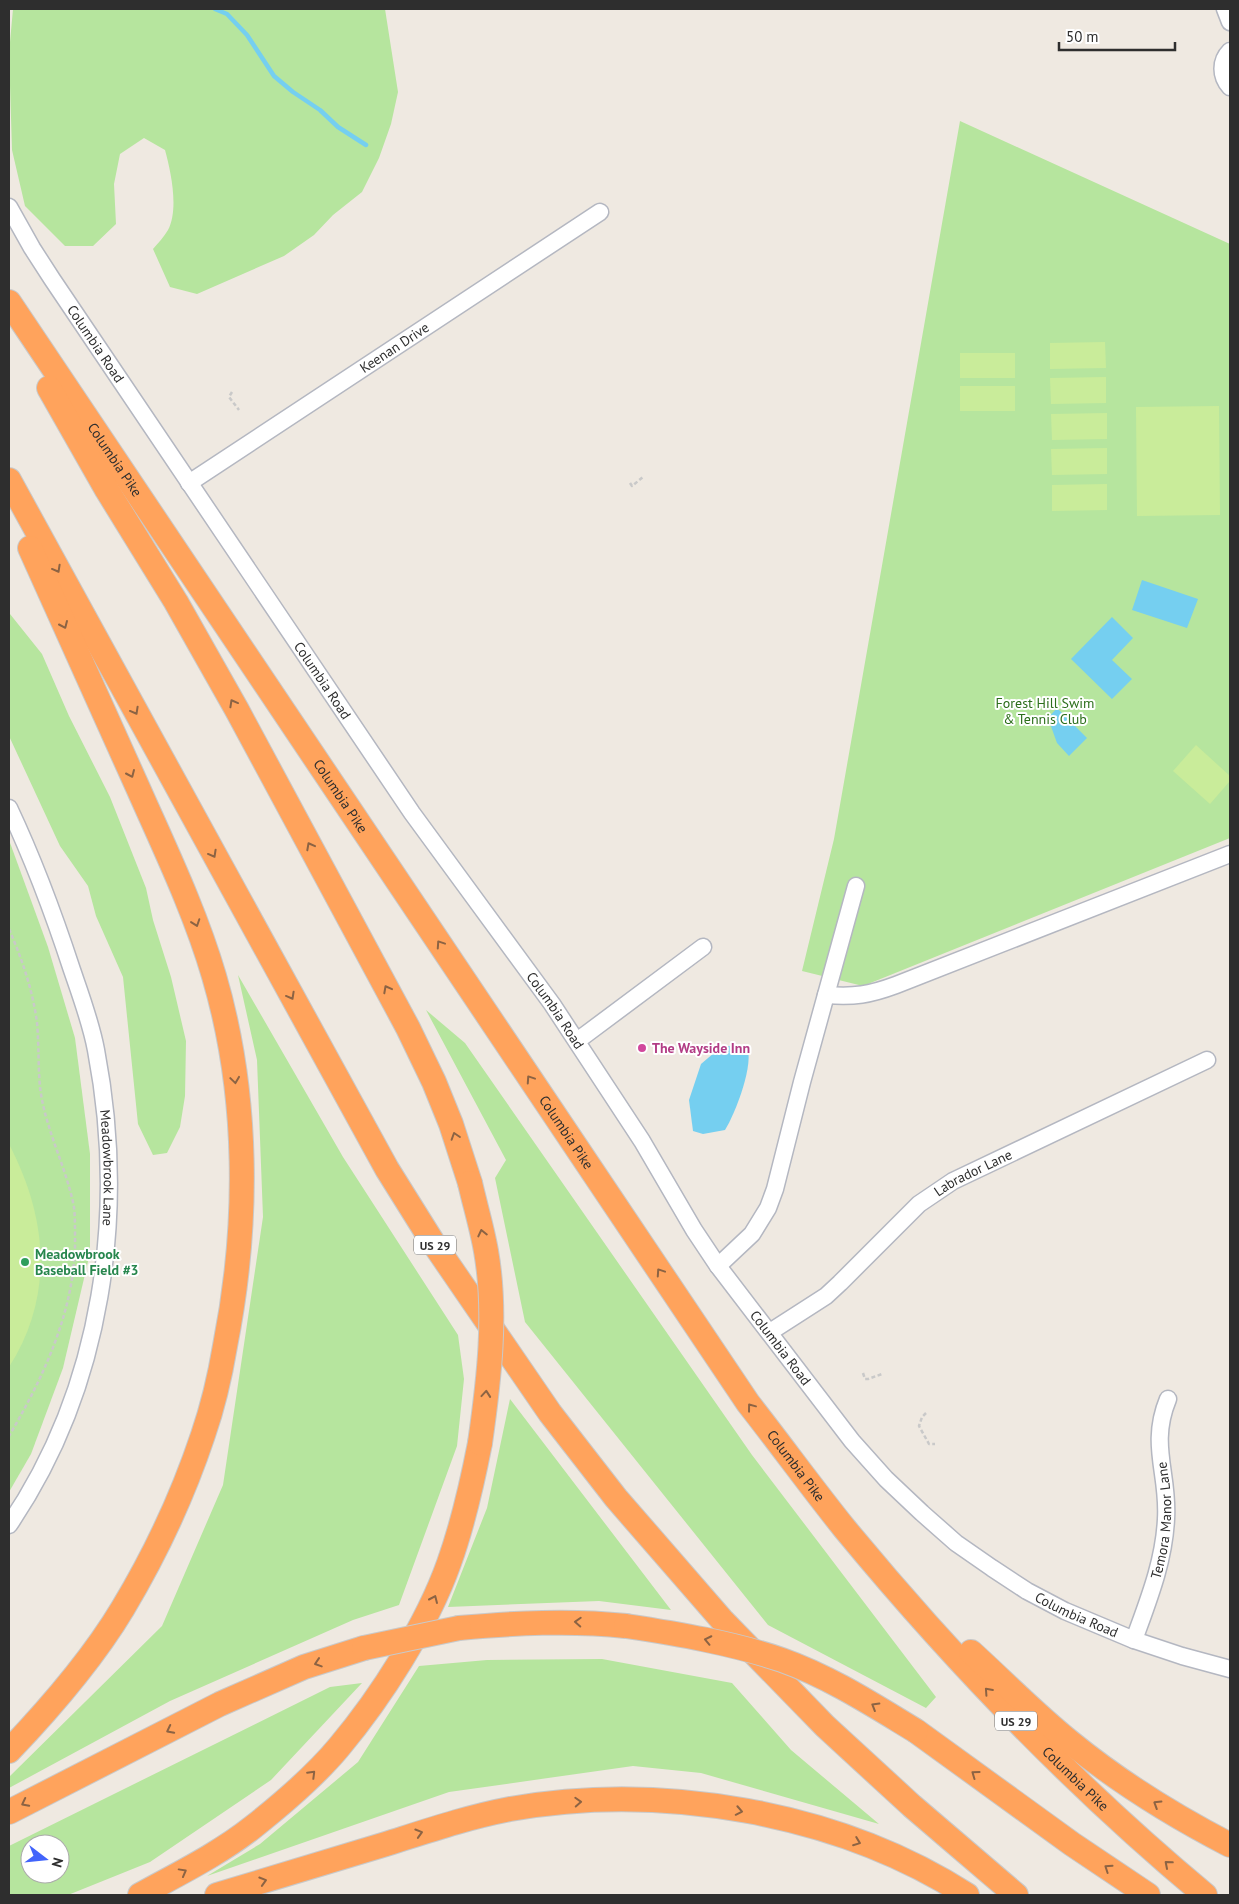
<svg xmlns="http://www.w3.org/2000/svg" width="1239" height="1904" font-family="'PT Sans',sans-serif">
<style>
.green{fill:#b6e59e;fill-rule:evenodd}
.pitch{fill:#c9ec9a}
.water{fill:#75cff0}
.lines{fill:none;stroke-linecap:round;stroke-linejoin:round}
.stream{stroke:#75cff0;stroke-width:4.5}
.minor-casing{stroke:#b4b7c1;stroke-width:19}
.highway-casing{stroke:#c9c9c9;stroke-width:26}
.path{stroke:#c9c9c9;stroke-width:2.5;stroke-dasharray:4 2.5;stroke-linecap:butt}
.minor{stroke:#fff;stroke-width:16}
.highway{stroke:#ffa35c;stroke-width:24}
.highway-bridge-casing{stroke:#c9c9c9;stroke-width:26;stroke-linecap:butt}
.highway-bridge{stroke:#ffa35c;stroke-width:24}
.oneway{stroke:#8c6343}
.hotel-dot{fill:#d1479c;stroke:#fff;stroke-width:2}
.leisure-dot{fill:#2e9e5b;stroke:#fff;stroke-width:2}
.labels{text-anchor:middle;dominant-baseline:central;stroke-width:4;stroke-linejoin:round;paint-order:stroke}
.shield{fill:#fff;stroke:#6d6d6d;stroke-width:1}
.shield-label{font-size:12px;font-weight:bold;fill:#2e2e2e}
.street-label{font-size:14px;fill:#2e2e2e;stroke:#fff}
.park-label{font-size:14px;fill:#2c6e1b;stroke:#fff}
.hotel-label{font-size:14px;font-weight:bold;fill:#b23c85;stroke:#fff;text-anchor:start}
.leisure-label{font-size:14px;font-weight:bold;fill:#27864d;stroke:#fff;text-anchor:start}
</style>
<rect width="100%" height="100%" fill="#efe9e1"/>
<!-- green -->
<g class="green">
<path d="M13,9H385L398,92L391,124L379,158L362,192L333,215L314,235L284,256L197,294L170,287L153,249C158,243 164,237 168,230C179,209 171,172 165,150L144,138L120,154L114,184L116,224L93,246H65L25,206L12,150L9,53Z"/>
<path d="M960,121L1230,244V838L863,986L802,971L834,839Z"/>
<path d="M9,609L10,614L42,654L69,716L110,797L146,888L153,920L171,977L186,1041L185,1096L180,1127L167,1153L153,1155L138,1124L123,977L96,916L88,886L60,846L9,736Z"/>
<path d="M9,840L48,947L75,1038L90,1154V1253L63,1368L31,1454L9,1492Z"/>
<path d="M238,975L343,1157L458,1335L464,1379L457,1446L399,1605L353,1620L170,1701L9,1788V1777L162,1626L223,1485L263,1217L257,1060Z"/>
<path d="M426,1010L465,1043L752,1455L936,1697L926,1708L768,1625L525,1322L495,1178L506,1160Z"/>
<path d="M510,1399L671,1610L599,1601L448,1607L487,1508Z"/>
<path d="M602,1659L732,1683L791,1750L879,1824L701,1773L633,1766L449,1792L207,1876L260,1844L358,1762L419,1666L487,1660Z"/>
<path d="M362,1683L271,1780L150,1862L68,1895H9V1846L330,1687ZM30,1844H60V1874H30Z"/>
</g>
<!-- pitch -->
<g class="pitch">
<path d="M1105,342L1106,368L1050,369V343Z"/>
<rect x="960" y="353" width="55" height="25"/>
<path d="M1106,377V403L1051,404L1050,378Z"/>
<rect x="960" y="386" width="55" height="25"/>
<path d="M1219,406L1220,515L1137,516L1136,407Z"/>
<path d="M1107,413V439L1052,440L1051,414Z"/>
<path d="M1107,448V474L1052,475L1051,449Z"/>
<path d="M1107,484V510L1052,511V485Z"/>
<path d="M1196,745L1230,776V781L1210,804L1173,771Z"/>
<path d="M9,1144C47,1217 55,1295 9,1367Z"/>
</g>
<!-- water -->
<g class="water">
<path d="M1142,580L1198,599L1187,628L1132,610Z"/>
<path d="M1112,617L1133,638L1112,660L1132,679L1112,699L1071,659Z"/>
<path d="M1057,708L1087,738L1069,756L1057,743L1048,718Z"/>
<path d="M737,1045H746C756,1061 735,1114 725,1130L703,1134L693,1131L689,1100L701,1064L721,1047Z"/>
</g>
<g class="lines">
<!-- stream -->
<path class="stream" d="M215,9L227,14L247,35L274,76L293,92L320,110L338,127L366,145"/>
<defs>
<g id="minor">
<path d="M1225,9L1230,22"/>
<path d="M1230,51C1220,61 1220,76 1230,87"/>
<path id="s1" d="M9,207L32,248L52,279L412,813L552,1004L642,1141L694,1230L718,1266L852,1441L886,1479L922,1513L956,1543L992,1568L1027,1591L1065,1611L1134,1640L1182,1656L1230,1669"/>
<path id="s2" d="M189,483L600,212"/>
<path id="s3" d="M9,808C34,861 54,915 72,970C81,996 91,1023 96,1050C127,1212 103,1387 9,1525"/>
<path d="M826,995C855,997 869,995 896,985L1230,854"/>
<path d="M577,1041L703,947"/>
<path d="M718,1266L752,1234L768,1208L775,1189L802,1082L856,886"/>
<path id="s4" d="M770,1332L826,1296L840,1283L919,1204L953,1181L1207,1060"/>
<path id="s5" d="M1134,1640C1148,1601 1164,1562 1166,1519C1169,1474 1149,1445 1168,1399"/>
</g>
<g id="highway">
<path id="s6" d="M9,302L748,1403C781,1445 812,1488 845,1529C954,1661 1073,1785 1205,1895"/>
<path d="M49,388L107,490L176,602L237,710L408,1028L434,1082L451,1124L470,1183"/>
<path d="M9,480L387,1169L432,1241L550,1413L616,1498L722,1620L825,1726L912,1806L1016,1895"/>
<path d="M459,1628C515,1623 570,1620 626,1626"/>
<path d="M971,1652C1004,1682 1035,1714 1070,1742C1119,1782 1174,1816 1230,1845"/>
<path d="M916,1731L1072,1844L1148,1895"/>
<path d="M9,1751C51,1707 92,1660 123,1608C156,1553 183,1495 203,1435C213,1406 220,1376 225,1346C249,1225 249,1095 214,976C195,911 165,849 138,788C102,708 66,628 30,548"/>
<path d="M9,1812L220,1704L304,1667L364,1648"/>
<path d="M140,1895C178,1874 219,1854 253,1827C282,1804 315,1776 339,1747C381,1697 427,1625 449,1563C463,1524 472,1484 480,1443"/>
<path d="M217,1895C273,1878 329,1861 386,1844C427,1831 468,1817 510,1809C661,1782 838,1812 967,1895"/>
</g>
</defs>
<!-- minor casing -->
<use href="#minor" class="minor-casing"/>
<!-- highway casing -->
<use href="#highway" class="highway-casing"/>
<!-- path -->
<g class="path">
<path d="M232,392L229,397L239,410"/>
<path d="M630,483L632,486L643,477"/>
<path d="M9,929C22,959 33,991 37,1023C39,1045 38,1066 40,1087C45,1129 66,1166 74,1207C75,1216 75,1225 75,1234C77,1305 45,1375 9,1436"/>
<path d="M863,1373L865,1379H868L882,1374"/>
<path d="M926,1413L922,1417L919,1426L929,1444H935"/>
</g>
<!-- minor -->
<use href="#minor" class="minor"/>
<!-- highway -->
<use href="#highway" class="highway"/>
<defs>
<g id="highway-bridge">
<path d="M470,1183C475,1205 482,1228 486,1251C497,1313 489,1380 480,1443"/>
<path d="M626,1626C679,1634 732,1643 782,1660C830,1677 873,1705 916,1731"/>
<path d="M364,1648L459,1628"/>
</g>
</defs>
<!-- highway-bridge casing -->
<use href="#highway-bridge" class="highway-bridge-casing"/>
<!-- highway-bridge -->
<use href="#highway-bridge" class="highway-bridge"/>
</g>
<!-- one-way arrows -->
<defs><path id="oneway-chevron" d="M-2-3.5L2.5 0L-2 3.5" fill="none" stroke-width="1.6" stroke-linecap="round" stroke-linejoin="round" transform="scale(1.25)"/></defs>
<g class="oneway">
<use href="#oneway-chevron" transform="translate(57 569) rotate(61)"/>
<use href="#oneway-chevron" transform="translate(64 625) rotate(66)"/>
<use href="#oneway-chevron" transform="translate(233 703) rotate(-119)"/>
<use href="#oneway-chevron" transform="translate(135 711) rotate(61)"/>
<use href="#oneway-chevron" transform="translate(131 774) rotate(66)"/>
<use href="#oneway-chevron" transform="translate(310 846) rotate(-118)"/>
<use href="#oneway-chevron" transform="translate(213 854) rotate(61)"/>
<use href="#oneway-chevron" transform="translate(196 923) rotate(71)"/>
<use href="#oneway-chevron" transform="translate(440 944) rotate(-124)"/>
<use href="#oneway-chevron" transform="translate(387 989) rotate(-118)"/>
<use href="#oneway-chevron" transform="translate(291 996) rotate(61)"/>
<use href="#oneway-chevron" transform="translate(530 1079) rotate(-124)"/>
<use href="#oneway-chevron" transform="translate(235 1080) rotate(82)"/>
<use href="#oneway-chevron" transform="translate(455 1136) rotate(-108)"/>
<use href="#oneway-chevron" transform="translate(482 1233) rotate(-103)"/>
<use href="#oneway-chevron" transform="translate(660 1272) rotate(-124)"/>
<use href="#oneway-chevron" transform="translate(486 1394) rotate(-85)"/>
<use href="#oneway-chevron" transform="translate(751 1407) rotate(-127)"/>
<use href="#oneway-chevron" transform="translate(434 1599) rotate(-66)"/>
<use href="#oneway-chevron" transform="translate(578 1622) rotate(-177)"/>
<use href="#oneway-chevron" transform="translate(708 1640) rotate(-168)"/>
<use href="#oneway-chevron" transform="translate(318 1663) rotate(162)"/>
<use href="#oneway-chevron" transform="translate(988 1691) rotate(-132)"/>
<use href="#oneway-chevron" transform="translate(875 1706) rotate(-149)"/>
<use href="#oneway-chevron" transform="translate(170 1730) rotate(153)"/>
<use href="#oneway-chevron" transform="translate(312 1774) rotate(-45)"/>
<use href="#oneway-chevron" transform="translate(975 1774) rotate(-144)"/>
<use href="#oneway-chevron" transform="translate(578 1802) rotate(-3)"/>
<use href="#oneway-chevron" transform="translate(25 1803) rotate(153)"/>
<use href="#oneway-chevron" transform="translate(1157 1804) rotate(-148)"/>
<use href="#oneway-chevron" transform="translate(739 1811) rotate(11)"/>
<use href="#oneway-chevron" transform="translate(419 1833) rotate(-17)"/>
<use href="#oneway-chevron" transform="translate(857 1842) rotate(21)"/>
<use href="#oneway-chevron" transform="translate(1168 1864) rotate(-139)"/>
<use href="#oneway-chevron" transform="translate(1108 1868) rotate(-146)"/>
<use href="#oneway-chevron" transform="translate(183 1872) rotate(-29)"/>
<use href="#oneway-chevron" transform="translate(263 1881) rotate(-17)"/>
</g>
<!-- markers -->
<circle class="hotel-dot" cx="642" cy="1048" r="5"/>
<circle class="leisure-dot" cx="25" cy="1262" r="5"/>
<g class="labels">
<!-- shield labels -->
<g class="shield">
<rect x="414" y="1235.5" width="42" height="19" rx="4"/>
<rect x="995" y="1711.5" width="42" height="19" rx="4"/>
</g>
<g class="shield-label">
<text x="435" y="1245">US 29</text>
<text x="1016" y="1721">US 29</text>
</g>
<!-- street labels -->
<g class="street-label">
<text stroke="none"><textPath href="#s1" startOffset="162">Columbia Road</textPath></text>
<text stroke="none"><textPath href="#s2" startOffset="246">Keenan Drive</textPath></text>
<text stroke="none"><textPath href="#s6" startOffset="190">Columbia Pike</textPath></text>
<text stroke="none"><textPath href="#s1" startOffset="568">Columbia Road</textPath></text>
<text stroke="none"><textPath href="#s6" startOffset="595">Columbia Pike</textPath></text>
<text stroke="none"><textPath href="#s1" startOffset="972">Columbia Road</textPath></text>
<text stroke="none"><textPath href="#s6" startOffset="1000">Columbia Pike</textPath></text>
<text stroke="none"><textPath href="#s3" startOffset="376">Meadowbrook Lane</textPath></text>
<text stroke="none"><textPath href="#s4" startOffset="260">Labrador Lane</textPath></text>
<text stroke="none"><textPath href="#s1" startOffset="1378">Columbia Road</textPath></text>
<text stroke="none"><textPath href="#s6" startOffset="1405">Columbia Pike</textPath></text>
<text stroke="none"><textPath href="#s5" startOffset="124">Temora Manor Lane</textPath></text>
<text stroke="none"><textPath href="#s1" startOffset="1782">Columbia Road</textPath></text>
<text stroke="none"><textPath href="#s6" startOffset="1825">Columbia Pike</textPath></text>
</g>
<!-- park labels -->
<g class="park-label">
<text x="1045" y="703">Forest Hill Swim<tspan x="1045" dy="16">&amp; Tennis Club</tspan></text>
</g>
<!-- hotel labels -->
<g class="hotel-label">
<text x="652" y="1048">The Wayside Inn</text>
</g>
<!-- leisure labels -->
<g class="leisure-label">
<text x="35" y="1254">Meadowbrook<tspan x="35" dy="16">Baseball Field #3</tspan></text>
</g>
</g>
<!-- border -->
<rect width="1239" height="1904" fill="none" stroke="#2e2e2e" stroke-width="20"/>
<!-- north arrow -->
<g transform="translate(45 1859) rotate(106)"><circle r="24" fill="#ffffff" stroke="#ababab"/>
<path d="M0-4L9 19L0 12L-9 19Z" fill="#4264fb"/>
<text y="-8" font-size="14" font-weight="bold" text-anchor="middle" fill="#2e2e2e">N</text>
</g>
<!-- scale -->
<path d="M1059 42v8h116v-8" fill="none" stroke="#2e2e2e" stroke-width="2.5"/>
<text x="1066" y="42" font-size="15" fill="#2e2e2e" stroke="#ffffff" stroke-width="4" paint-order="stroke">50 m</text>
</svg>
